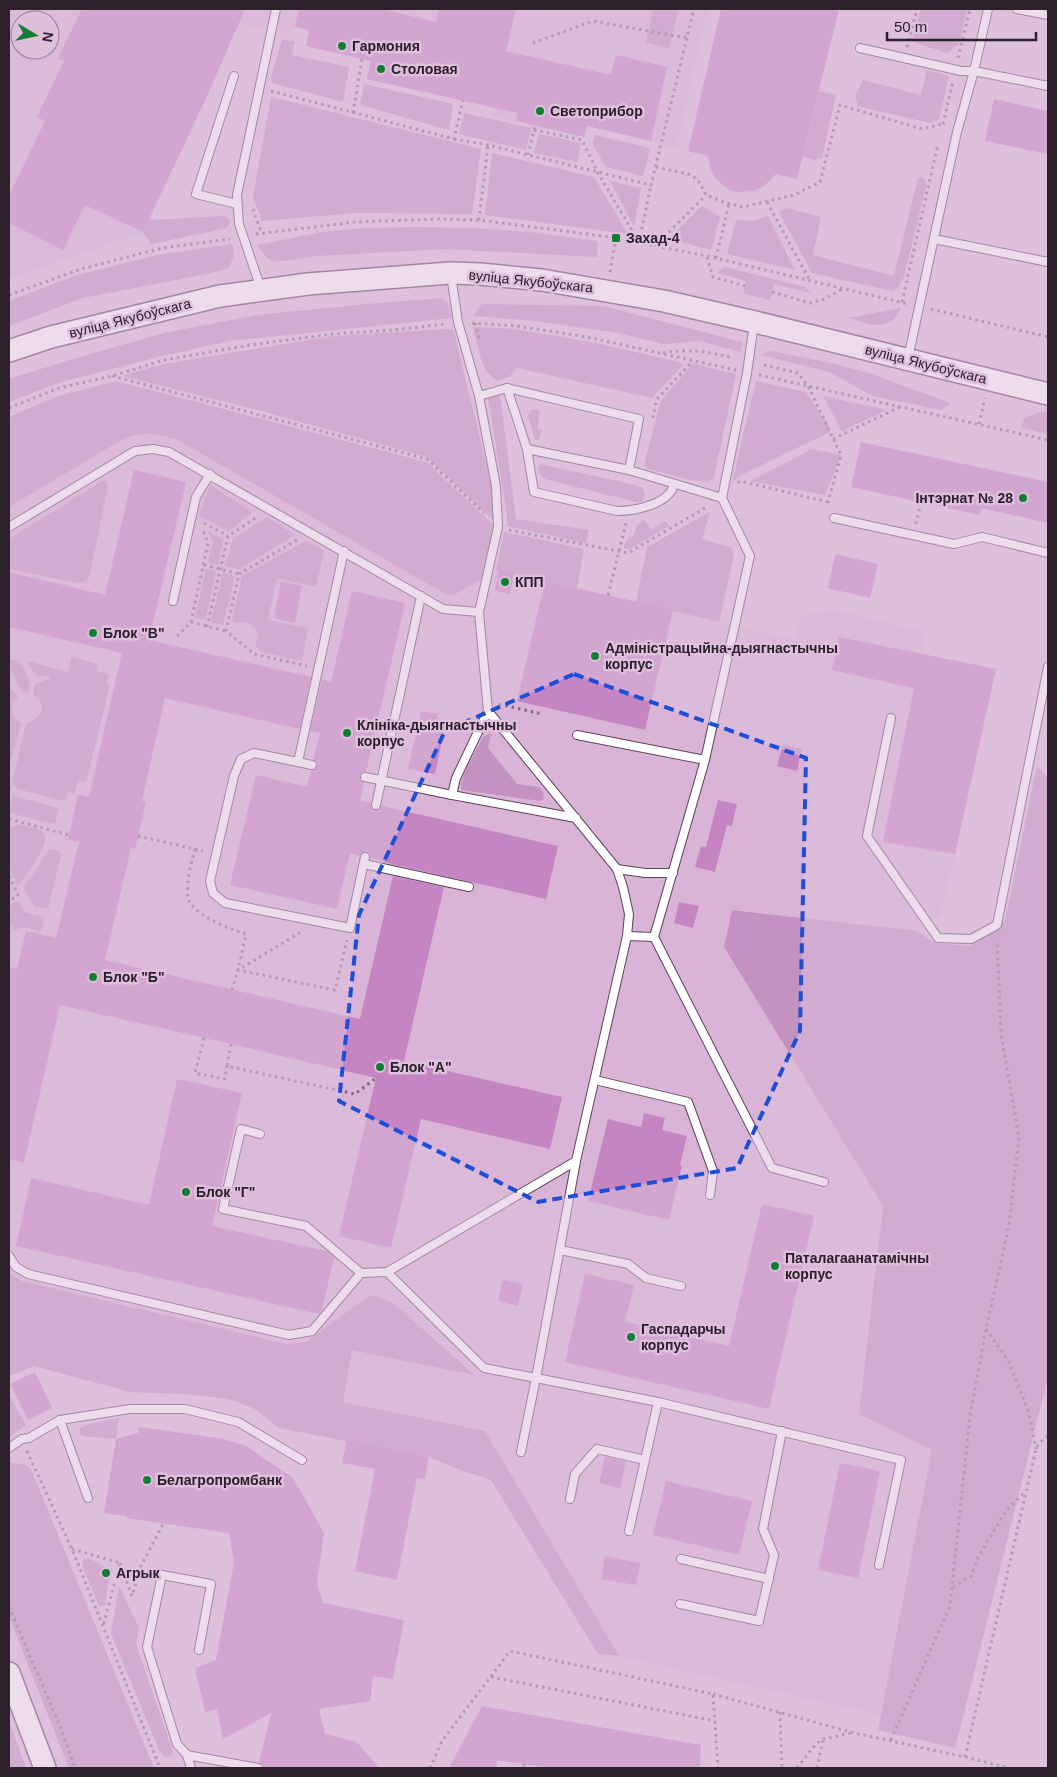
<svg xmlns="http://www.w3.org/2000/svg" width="1057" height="1777" font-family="Helvetica,sans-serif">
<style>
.built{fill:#d9b4d7;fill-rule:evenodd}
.green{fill:#c392c1}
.building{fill:#c585c3}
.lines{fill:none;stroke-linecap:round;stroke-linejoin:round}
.service-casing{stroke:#5c425b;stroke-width:10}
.secondary-casing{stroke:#5c425b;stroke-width:24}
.path{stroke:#7f6a7d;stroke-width:3;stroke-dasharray:2.5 4;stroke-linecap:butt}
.service{stroke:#fff;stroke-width:8}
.secondary{stroke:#fff;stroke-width:21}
.marked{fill:none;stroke:#1d4ed8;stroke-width:4;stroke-dasharray:10 6;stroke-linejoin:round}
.poi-dot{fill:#117e33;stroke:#debfdc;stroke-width:2}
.labels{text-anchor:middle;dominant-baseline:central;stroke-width:5;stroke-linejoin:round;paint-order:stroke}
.poi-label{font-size:14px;font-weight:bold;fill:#2c202b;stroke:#debfdc;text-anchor:start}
.street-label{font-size:14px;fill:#2c202b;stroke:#debfdc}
</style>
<rect width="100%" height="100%" fill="#debfdc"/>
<!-- built -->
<g class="built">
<path d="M9,9H707L676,148L651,141L587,126L584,137L491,116L493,107L367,79L371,61L306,46L309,30L295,27L285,34L241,23L235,32L185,142L143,232L9,278ZM20,20H50V50H20Z"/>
<path d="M143,395L489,568L795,640L799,618L828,609L925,632L921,654L996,669L955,854L940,915L917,931L733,910L724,947L883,1206L859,1414L932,1450L881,1715L619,1656L485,1431L141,1360L9,1315V457Z"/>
</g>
<!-- green -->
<g class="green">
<path d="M653,9H679L669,48L646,42Z"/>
<path d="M921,9H967L959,44L947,53L916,43L913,37Z"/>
<path d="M282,40L295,41L292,55L349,67L343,102L273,83L271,78Z"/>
<path d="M927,70L949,76L939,120L930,123L858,106L855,96L863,80L921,95Z"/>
<path d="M364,84L453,104L449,130L360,105Z"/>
<path d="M819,91L836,95L822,158L814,160L803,156Z"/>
<path d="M271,97L481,149L472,214L355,213L262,221L253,197Z"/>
<path d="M464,113L531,128L526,150L459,134Z"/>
<path d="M539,134L581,143L577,162L534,153Z"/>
<path d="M595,135L650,148L643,176L606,167L593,145Z"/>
<path d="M492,153L594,177L628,234L485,215Z"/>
<path d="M922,177L927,182L904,277L898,287L893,291L812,273L779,212L787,208L821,217L813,255L894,276L918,178Z"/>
<path d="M610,181L641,188L634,227Z"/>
<path d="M702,206L720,217L711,250L669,239Z"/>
<path d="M224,216L228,218L231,222L227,228L223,229L151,244L143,232L149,220Z"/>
<path d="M768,216L795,270L727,254L736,220C748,222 757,220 768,216Z"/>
<path d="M416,227L473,228L529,232L598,241L597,257L445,249L317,256L276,262L268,259L257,245L322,232L365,228Z"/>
<path d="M232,244L234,255L229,268L207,274L83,298L9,326V301L77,275L157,255Z"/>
<path d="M725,267L805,287L811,293L774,284L770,300L743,293L746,281L717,273Z"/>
<path d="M442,298L448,303L452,318L229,341L154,358L58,383L9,402V379L66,361L164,333L257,315L367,304Z"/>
<path d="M482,304L603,306L742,342L741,352L699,341L664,344L613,332L526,320L473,316Z"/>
<path d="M901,308C890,334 869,324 848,318Z"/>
<path d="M473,327L514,329L596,343L679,362L683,365L652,398L517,368L509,377L497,381L486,371L480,356Z"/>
<path d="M449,329L453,331L455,336L491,484L495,522L427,457L254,409L122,376L163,364L334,336Z"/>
<path d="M770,351L827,362L869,373L950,403L942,410L873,396L829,372L761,355Z"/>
<path d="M693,364L736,374L714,477L708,482L692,480L648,469L644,465L661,400Z"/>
<path d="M116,381L426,462L496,527L483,578L454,595L449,596L176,439C154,434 146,431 125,438L9,507V417L58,396Z"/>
<path d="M756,381L806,392L828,425L830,432L739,476L732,483Z"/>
<path d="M500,396L516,519L589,530L586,543L507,526V514L488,398Z"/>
<path d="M823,396L887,410L842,431Z"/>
<path d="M532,409H537L540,412L537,428L542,430L539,439L535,440L528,416Z"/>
<path d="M1040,412L1048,413V434L1021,428L1025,418Z"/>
<path d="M811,449L841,455L825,495L750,481L790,461Z"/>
<path d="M540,464L635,485L643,488L645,495L642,502H636L545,479L539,474L537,468Z"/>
<path d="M105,480L108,486L90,574L86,581L78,583L9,569V539L102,481Z"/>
<path d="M210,485L252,512L229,531L199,516Z"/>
<path d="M710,512L702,539L732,548L734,555L719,622L636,602L647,547Z"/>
<path d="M267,517L295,535L239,569L225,566L233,539Z"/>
<path d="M644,519L651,530L665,521L669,526L630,549L624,548V545L629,537H633L637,525Z"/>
<path d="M207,530L223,540L218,565L208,562L213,543Z"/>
<path d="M504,532L584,549L577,588L496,570Z"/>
<path d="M306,541L324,550L316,587L277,578L268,620L308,628L302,661L261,652L255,645L259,634C250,619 246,623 232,622L242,576Z"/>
<path d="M206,569L216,572L205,620L195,618Z"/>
<path d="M223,573L235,576L223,625L211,622Z"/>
<path d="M71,657L97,664L96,671L109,674L107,684L110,685L86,782L78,781L75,793L68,791L65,801L18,789L12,783L26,724C40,719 50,704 33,695L35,684L50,679L49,676L38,677L28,665V663L31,662L68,672Z"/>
<path d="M9,659L18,661C25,671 33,680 28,693L23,692L9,668Z"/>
<path d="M9,687L18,697L12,703C11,712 13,718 21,723L9,768Z"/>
<path d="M491,733L488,748L517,784L539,787L543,792L544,799L540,801L462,790L461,783L465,771L483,737Z"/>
<path d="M1037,766L1048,778V1377L955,1748L878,1730L932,1450L859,1414L883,1206L724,947L732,910L917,931L936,943L969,946L1005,921Z"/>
<path d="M13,796L59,808L55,824L9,813Z"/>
<path d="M18,825C25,826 35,827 41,831C56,839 24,877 18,886L9,868V828Z"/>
<path d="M50,849L59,851L61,855L48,909L35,907L25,891V886Z"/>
<path d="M18,901L26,913L44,917L41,931L24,927L14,930L9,920V905Z"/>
<path d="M9,1270L11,1274L21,1281L287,1344L306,1342L370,1295L392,1302L474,1375L352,1350L343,1402L485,1431L619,1656L598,1654L491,1480L460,1470L429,1457L279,1428L255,1409L229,1399L184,1394L130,1392L34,1366L9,1376Z"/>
<path d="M9,1395L26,1425L9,1437Z"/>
<path d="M119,1418L116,1439L81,1436L79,1429L86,1425Z"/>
<path d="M10,1463L26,1465L31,1469L154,1768H69L9,1617Z"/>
<path d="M88,1558L103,1565L109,1578L105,1606H99L83,1568L82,1560Z"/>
<path d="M119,1586L139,1628L136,1644L173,1752L172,1756C165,1758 163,1756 159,1750L111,1634Z"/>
<path d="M9,1721L26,1768H9Z"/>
</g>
<!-- building -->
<g class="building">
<path d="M82,9H245L208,94L143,232L85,205L63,250L9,223V196L45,121L37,117L64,61L58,58Z"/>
<path d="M299,9H380L436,22L439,9H516L506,51L611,75L616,55L667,67L651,141L587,126L584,137L516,121L518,113L367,79L371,61L306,46L309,30L295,27Z"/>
<path d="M721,9H839L797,179L776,174L764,186L754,191L743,192L732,191L724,186L716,179L710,168L708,156L688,151Z"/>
<path d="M994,99L1048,111V154L985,141Z"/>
<path d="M861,442L1048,482V523L981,508L980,515L851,487Z"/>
<path d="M134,470L186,482L149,640L311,677L300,729L165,698L142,801L146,802L135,849L131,848L105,960L360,1019L393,876L444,887L404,1061L562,1097L550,1149L421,1119L391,1248L339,1236L376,1078L231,1044L60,1005L24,1163L9,1159V967L17,969L26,931L56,938L79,842L68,840L78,794L89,797L122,653L9,627V572L105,595Z"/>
<path d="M835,554L878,564L870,598L828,588Z"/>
<path d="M499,570L514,573L510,594L495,591Z"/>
<path d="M545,581L673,610L645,730L517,701Z"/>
<path d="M281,582L302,586L295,623L274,618Z"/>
<path d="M352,591L405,603L366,772H363L360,775V779L364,782L360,801L371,803V807L374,810H378L382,806L558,846L546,899L396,865L370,858L369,853L366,851L361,853L360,856L350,853L337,909L230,885L256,775L307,787L311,771L314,770L317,767V763L313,760L320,733L310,731L322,679L331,682Z"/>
<path d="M839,637L996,669L955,854L883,842L914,688L832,670Z"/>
<path d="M421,711L438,714L436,724L445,726L435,774L408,769Z"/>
<path d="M783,745L802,749L797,771L777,766Z"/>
<path d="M718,800L737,804L732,826L727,825L715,872L695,867L701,846L706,847Z"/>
<path d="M679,902L699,906L693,928L674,923Z"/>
<path d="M177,1079L242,1093L212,1226L327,1251L334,1257L322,1310L319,1314L16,1246L31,1178L149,1205Z"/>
<path d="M644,1113L665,1118L662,1130L687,1136L680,1165L682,1166L669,1220L588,1201L608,1119L641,1127Z"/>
<path d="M762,1204L814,1216L769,1409L565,1362L585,1274L634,1285L625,1322L729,1346Z"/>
<path d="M503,1280L523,1284L518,1306L498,1301Z"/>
<path d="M35,1372L52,1408L28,1420L10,1384Z"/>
<path d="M139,1427L224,1439L246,1446L293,1478L324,1533L317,1583L323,1603L404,1620L393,1679L373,1676L370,1701L319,1709L325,1734L357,1742L379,1768H264L262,1764L259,1763L271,1713L223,1739L217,1709L205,1712L195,1668L216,1660L234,1562L229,1533L126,1518V1516L104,1513L116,1439L138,1433Z"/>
<path d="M347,1440L429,1457L425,1479L417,1478L397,1580L355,1571L375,1469L342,1463Z"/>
<path d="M605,1457L626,1461L620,1488L599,1483Z"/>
<path d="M840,1463L880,1471L858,1578L818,1570Z"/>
<path d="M666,1481L752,1501L739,1555L653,1535Z"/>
<path d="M605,1556L640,1563L636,1585L601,1579Z"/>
<path d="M482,1706L701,1745L700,1768H549L497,1760L496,1768H449Z"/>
</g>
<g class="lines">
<defs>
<g id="service">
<path d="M1017,9L1048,15"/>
<path d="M860,48L961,71H974L1048,86"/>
<path d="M234,76L196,194L237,204"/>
<path d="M934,239L1048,262"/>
<path d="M261,289L239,224L237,195L276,9"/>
<path d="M908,358L957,132L974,71L988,9"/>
<path d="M507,388L527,449L629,470L722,498"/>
<path d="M479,396L507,388L639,419L629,470"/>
<path d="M527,449L534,492L617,511C635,511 670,504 674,484"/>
<path d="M834,518L954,544L982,537L1048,553"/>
<path d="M9,527L135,451L153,449L169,452L443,609L479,612"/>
<path d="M173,601L196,497L210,474"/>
<path d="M891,718L867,836L938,938L971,939L997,925L1048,667"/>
<path d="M577,735L705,760"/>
<path d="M298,762L344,551"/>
<path d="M312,765L254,753L241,759L234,776L210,881L213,893L225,903L350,928L365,857"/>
<path d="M365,777L452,795L456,778L488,711L479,612L498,527L496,486L479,396L458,322L451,275"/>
<path d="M452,795L576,818"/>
<path d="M376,805L421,596"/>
<path d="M364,864L469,887"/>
<path d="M617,869L645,873H673"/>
<path d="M627,936L654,937L705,760L750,556L722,498L747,373L754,324"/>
<path d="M654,937L772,1168L824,1182"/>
<path d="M595,1080L688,1102L713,1171L710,1195"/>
<path d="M260,1134L241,1129L223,1209L306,1226L361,1273"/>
<path d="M576,1161L536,1378L658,1402L901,1460L879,1565"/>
<path d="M560,1250L628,1264L646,1278L681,1286"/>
<path d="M9,1256L16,1267L28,1274L289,1335L312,1331L361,1273L387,1272L576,1161L627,936L629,914L623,887L617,869L488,711"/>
<path d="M387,1272L484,1368L536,1378L521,1452"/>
<path d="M60,1420L88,1498"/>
<path d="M9,1448L22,1439L29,1438L60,1420L130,1409H185L238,1422L302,1460"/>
<path d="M570,1499L575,1474L597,1449L645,1460"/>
<path d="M629,1531L658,1402"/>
<path d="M681,1559L769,1579"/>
<path d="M680,1604L759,1621L774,1555L763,1529L782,1431"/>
<path d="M187,1755L258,1768"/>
<path d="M191,1768L187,1755L177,1744L147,1647L162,1575L211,1584L199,1650"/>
</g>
<g id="secondary">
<path d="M9,351L51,337L220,296L308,284L450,273L480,274L542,280L664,301L755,322L1048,394"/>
<path d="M9,1673L45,1768"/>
</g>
</defs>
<!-- service casing -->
<use href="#service" class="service-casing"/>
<!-- secondary casing -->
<use href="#secondary" class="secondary-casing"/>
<!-- path -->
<g class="path">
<path d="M533,43L593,21L687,38"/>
<path d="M907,47L917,9"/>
<path d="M958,58L970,9"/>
<path d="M271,91L454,139L463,100"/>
<path d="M1048,111V110"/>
<path d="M353,113L362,59"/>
<path d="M943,124L953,81"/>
<path d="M534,130L582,140L598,173L639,242"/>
<path d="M454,139L488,145L651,185L694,9"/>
<path d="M528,155L535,126"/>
<path d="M656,167L692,175L700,183L706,195L726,203L743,207L794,195L820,182L840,105L922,129L943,124L945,125"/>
<path d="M767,202L810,281"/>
<path d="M253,209L261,232"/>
<path d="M479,220L488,145"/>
<path d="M256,234L355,222L436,219L479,220L603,236L639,243L707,256L908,304"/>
<path d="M639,242L651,185"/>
<path d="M655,246L706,195"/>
<path d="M707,257L713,277L745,286"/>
<path d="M716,258L729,204"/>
<path d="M610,272L616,238"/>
<path d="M772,292L810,303L825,299L842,289"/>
<path d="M9,295L81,269L162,248L230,239"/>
<path d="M902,302L938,144"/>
<path d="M931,309L1048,337"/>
<path d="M472,323L517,326L587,337L736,370"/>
<path d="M475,323L479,339"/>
<path d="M663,353C689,348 709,352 734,358"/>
<path d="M764,365L798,373L808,386L841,455L828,503"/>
<path d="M759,375L1048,440"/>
<path d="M112,376L427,459L484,513"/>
<path d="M9,408L59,388L112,376L164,360L250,345L332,334L393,330L446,324"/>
<path d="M653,418L657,399L693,361"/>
<path d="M979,424L985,398"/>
<path d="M833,439L900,407"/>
<path d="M738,483L740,481L828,502"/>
<path d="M204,523L228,536"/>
<path d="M916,524L921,502"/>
<path d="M509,530L628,553L705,508"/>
<path d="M297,540L239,574L226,631L254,654L307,666"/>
<path d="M204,565L239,574"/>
<path d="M608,595L626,523"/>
<path d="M191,622L226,631"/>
<path d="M207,627L228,536L257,517"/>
<path d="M177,636L191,622L208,543L203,530"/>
<path d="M499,704L542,714"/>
<path d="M9,787V792"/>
<path d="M9,819L69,835"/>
<path d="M138,836L203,851"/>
<path d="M195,849C191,864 186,881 188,897C190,914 231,930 246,934L238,970L335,990L347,940"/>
<path d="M9,876L18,895L9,901"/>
<path d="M232,990L238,970L301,932"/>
<path d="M204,1038L195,1073L225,1079L227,1066"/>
<path d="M231,1044L227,1066L355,1094L376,1078"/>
<path d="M986,1329L1008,1360L1029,1413L1036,1449"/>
<path d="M27,1451L72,1549L160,1768"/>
<path d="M72,1549L120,1563L103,1626"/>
<path d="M120,1563L132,1596L141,1566L163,1524"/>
<path d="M953,1587L971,1576L978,1557L1006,1511L1026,1491"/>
<path d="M9,1607L60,1726L75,1768"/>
<path d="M491,1677L715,1721"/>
<path d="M713,1694L854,1733L965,1757L1009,1768"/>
<path d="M780,1712L782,1768"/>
<path d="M891,1740L950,1606L970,1416L985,1334L1009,1225L1019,1138L1001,1033L997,940"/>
<path d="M965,1757L1036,1449L1039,1443L1048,1436"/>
<path d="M524,1764V1768"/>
<path d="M430,1768L442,1741L510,1651L713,1694L718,1768"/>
<path d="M797,1768L815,1745L823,1739L852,1733"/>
<path d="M817,1768L823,1740"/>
</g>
<!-- service -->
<use href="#service" class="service"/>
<!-- secondary -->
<use href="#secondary" class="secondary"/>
</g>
<!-- marked area -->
<path d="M0 0H1057V1777H0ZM574,674L806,758L800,1031L737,1168L538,1202L339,1101L359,915L445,731Z" fill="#debfdc" fill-opacity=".55" fill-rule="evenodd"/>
<path class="marked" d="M574,674L806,758L800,1031L737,1168L538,1202L339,1101L359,915L445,731Z"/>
<!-- markers -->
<g class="poi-dot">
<circle cx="342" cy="46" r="5"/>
<circle cx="381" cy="69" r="5"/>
<circle cx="540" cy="111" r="5"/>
<rect x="611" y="233" width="10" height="10" rx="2.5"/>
<circle cx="1023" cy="498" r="5"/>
<circle cx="505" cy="582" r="5"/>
<circle cx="93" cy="633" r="5"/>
<circle cx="595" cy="656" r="5"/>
<circle cx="347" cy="733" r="5"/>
<circle cx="93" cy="977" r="5"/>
<circle cx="380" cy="1067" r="5"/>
<circle cx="186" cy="1192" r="5"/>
<circle cx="775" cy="1266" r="5"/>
<circle cx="631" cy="1337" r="5"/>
<circle cx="147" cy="1480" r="5"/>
<circle cx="106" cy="1573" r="5"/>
</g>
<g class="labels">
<!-- poi labels -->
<g class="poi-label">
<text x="352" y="46">Гармония</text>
<text x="391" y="69">Cтоловая</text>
<text x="550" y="111">Светоприбор</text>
<text x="626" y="238">Захад-4</text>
<text x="1013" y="498" text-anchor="end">Інтэрнат № 28</text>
<text x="515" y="582">КПП</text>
<text x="103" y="633">Блок "В"</text>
<text x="605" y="648">Адміністрацыйна-дыягнастычны<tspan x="605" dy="16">корпус</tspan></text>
<text x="357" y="725">Клініка-дыягнастычны<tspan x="357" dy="16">корпус</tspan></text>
<text x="103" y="977">Блок "Б"</text>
<text x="390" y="1067">Блок "А"</text>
<text x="196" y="1192">Блок "Г"</text>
<text x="785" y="1258">Паталагаанатамічны<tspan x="785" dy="16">корпус</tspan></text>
<text x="641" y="1329">Гаспадарчы<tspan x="641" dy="16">корпус</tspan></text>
<text x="157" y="1480">Белагропромбанк</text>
<text x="116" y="1573">Агрык</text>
</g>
<!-- street labels -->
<g class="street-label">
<text transform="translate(531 281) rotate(6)">вуліца Якубоўскага</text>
<text transform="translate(130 318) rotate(-14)">вуліца Якубоўскага</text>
<text transform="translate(926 364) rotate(14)">вуліца Якубоўскага</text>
</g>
</g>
<!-- border -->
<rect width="1057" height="1777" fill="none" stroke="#2c202b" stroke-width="20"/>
<!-- north arrow -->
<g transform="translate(35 35) rotate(99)"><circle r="24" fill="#debfdc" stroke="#977f95"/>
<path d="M0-4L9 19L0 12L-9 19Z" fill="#117e33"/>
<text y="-8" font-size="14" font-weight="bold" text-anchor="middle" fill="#2c202b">N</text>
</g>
<!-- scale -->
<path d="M887 32v8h149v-8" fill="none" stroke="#2c202b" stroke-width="2.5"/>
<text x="894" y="32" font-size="15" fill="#2c202b" stroke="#debfdc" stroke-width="4" paint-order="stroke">50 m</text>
</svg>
